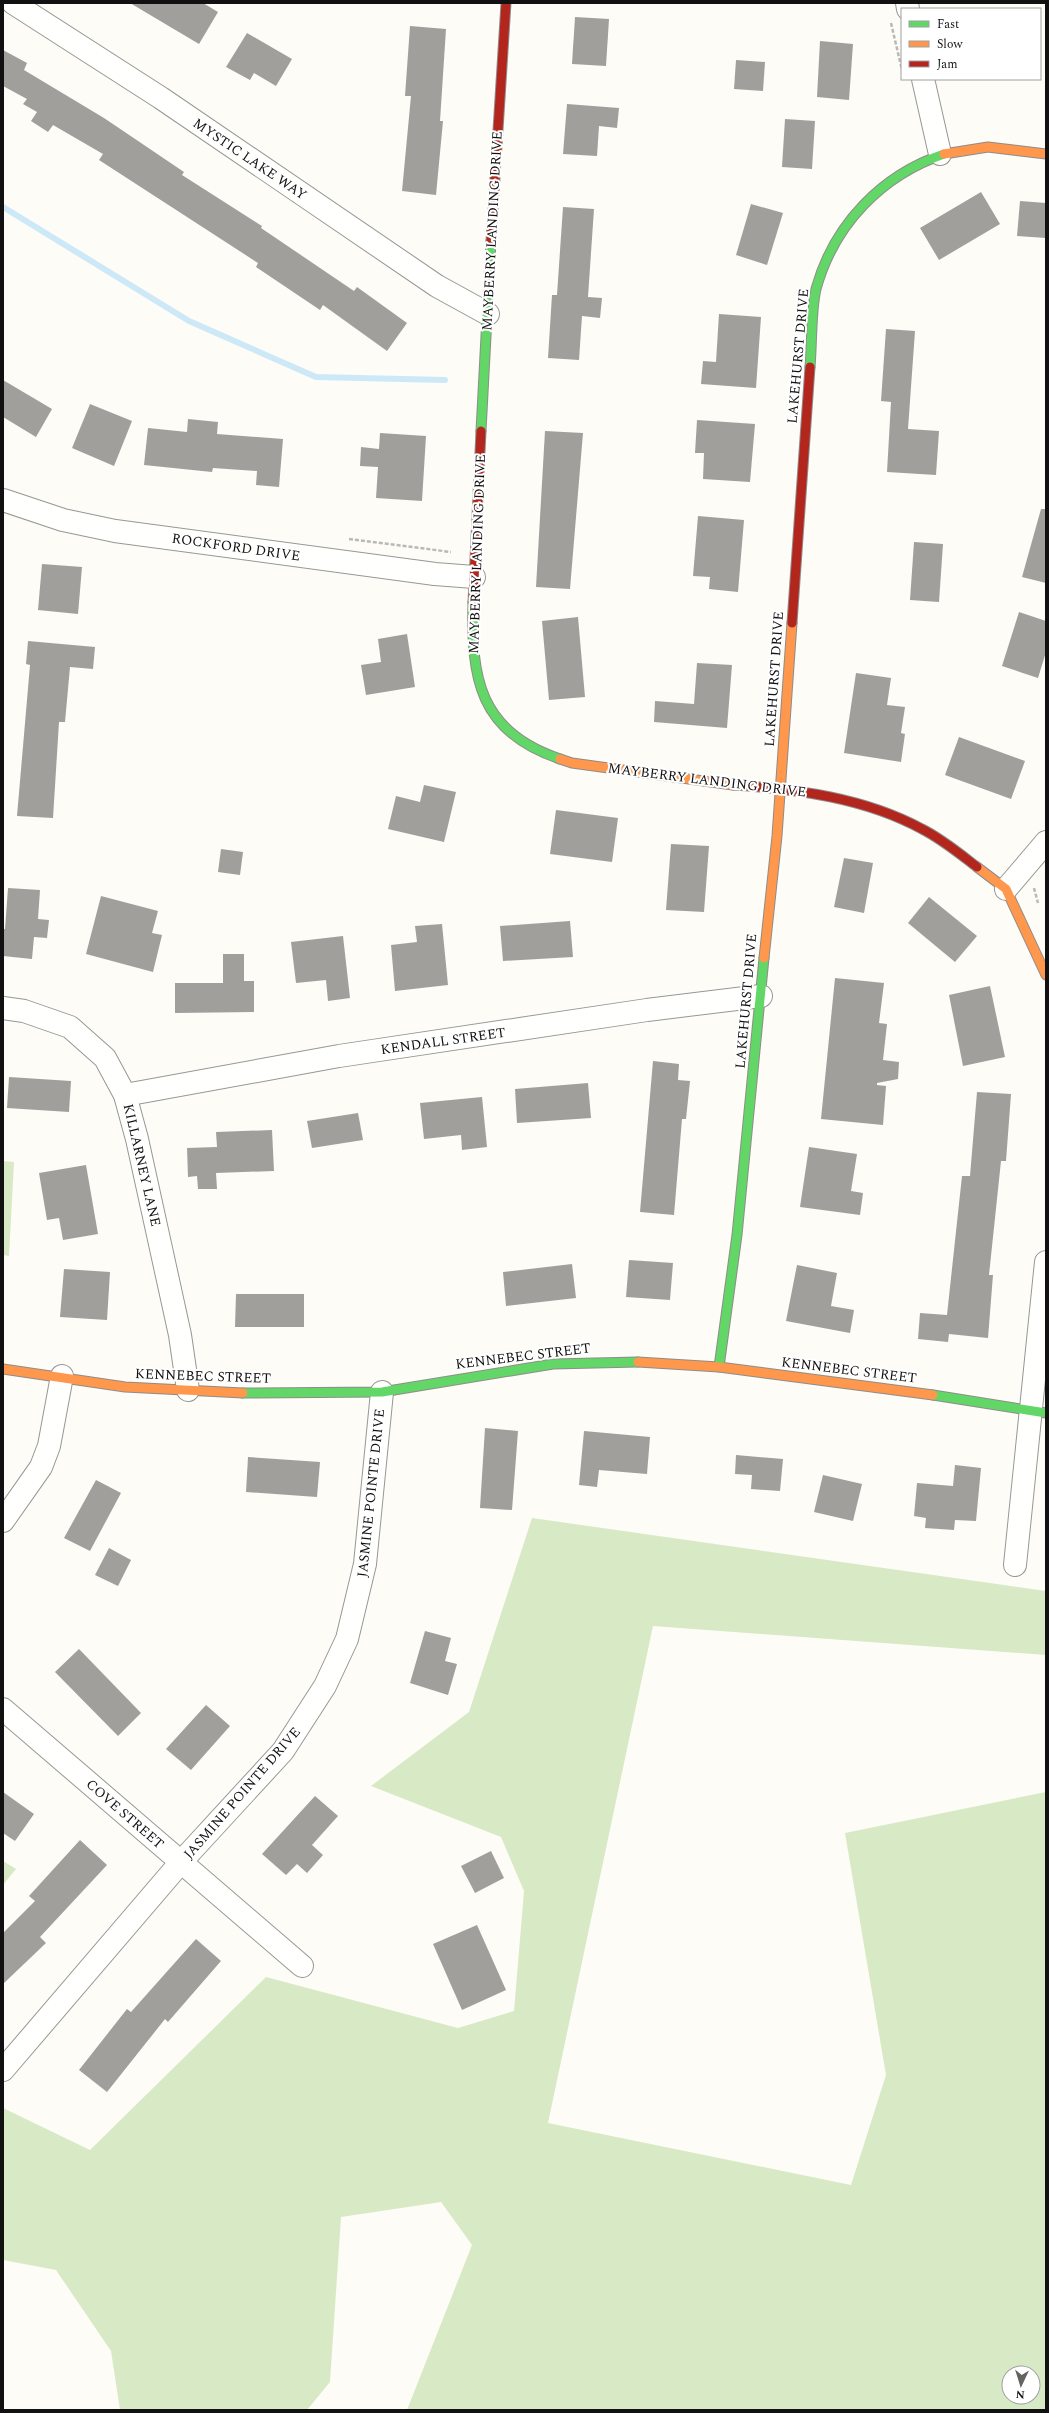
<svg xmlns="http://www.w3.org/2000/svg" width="1049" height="2413" font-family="Spectral,serif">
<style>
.forest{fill:#d8eac5;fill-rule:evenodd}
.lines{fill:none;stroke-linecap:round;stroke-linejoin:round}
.stream{stroke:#cde8f7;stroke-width:6}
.building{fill:#a19f9c}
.street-casing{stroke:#979795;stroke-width:24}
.fast-casing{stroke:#8e8d8b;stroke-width:11}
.slow-casing{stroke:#8e8d8b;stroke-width:11}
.jam-casing{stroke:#8e8d8b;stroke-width:11}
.path{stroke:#b9b9b8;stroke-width:2.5;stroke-dasharray:4 2;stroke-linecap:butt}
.street{stroke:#fffffe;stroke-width:22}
.fast{stroke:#63d668;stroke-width:9}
.slow{stroke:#ff974d;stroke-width:9}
.jam{stroke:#b3261e;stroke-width:9}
.labels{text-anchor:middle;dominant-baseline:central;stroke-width:4;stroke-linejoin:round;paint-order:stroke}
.street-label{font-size:14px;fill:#111;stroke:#fff}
</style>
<rect width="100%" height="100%" fill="#fdfcf7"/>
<!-- forest -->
<g class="forest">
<path d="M3,1161L14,1162L9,1256L3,1255Z"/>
<path d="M532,1518L1046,1591V1655L653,1626L548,2123L851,2185L886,2075L845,1833L1046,1792V2410H407L472,2245L441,2202L341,2217L330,2382L307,2410H120L111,2351L56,2270L3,2260V2108L90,2150L266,1977L458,2028L514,2011L524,1891L501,1837L371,1786L469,1712ZM1009,2373H1033V2397H1009Z"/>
<path d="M3,1861L16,1869L3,1885Z"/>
</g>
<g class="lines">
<!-- stream -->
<path class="stream" d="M3,207L189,321L316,377L445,380"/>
</g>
<!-- building -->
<g class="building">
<path d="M130,3H203L218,12L199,44Z"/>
<path d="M575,17L609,19L606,66L572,64Z"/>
<path d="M410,26L446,29L440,121H443L436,195L402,191L411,96H405Z"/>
<path d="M247,33L292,59L276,86L254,73L250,80L226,67Z"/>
<path d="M820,41L853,44L849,100L817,97Z"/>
<path d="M3,50L27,63L24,70L104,118L184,172L182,175L262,226L261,228L354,291L357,287L407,323L387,351L323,305L320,310L256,267L258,263L99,160L103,154L53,125L48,132L31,121L37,112L23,104L27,99L3,86Z"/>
<path d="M736,60L765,62L763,91L734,89Z"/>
<path d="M567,104L619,108L617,128L599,126L597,156L563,154Z"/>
<path d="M785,119L815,121L812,169L782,167Z"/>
<path d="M981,192L1000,224L939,260L920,228Z"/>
<path d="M1020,201L1046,203V238L1017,236Z"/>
<path d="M751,204L783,213L767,265L736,255Z"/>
<path d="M563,207L594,209L588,297L602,298L600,318L582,316L579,360L548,358L552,295H557Z"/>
<path d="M719,314L761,317L756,388L701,384L703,361L716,362Z"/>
<path d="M886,329L915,331L908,429L939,431L936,475L887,472L891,402L881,401Z"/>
<path d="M3,380L52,409L36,437L3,417Z"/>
<path d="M90,404L132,421L114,466L72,448Z"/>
<path d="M188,419L218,422L217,434L283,439L279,487L256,485L257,471L213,468L212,472L144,465L148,428L187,432Z"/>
<path d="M697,420L755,424L750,482L703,479L704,453H695Z"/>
<path d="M545,431L583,433L570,589L536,587Z"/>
<path d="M380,433L426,436L422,501L376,498L378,467L360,466L361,447L379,449Z"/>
<path d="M1041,509H1046V583L1022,577Z"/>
<path d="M698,516L744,520L738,592L709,589L710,577L693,576Z"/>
<path d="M914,542L943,544L939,602L910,600Z"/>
<path d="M42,564L82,567L78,614L38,610Z"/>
<path d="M1019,612L1046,621V652L1038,678L1002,666Z"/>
<path d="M578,617L585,697L549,700L542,621Z"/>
<path d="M407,634L415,687L366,695L361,665L381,662L378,639Z"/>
<path d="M28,641L95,647L93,669L70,667L65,722H59L53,818L17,816L30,665L26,664Z"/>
<path d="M697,663L732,665L727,728L654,722L655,701L694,704Z"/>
<path d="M856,673L891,678L887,705L905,707L901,733L905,734L901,762L844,753Z"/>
<path d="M959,737L1025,761L1011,799L945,775Z"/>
<path d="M424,785L456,792L444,842L388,829L396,796L420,802Z"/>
<path d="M556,810L618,818L612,862L550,854Z"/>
<path d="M671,844L709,846L704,912L666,910Z"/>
<path d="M221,849L243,852L240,875L218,872Z"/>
<path d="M844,858L873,863L864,913L834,907Z"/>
<path d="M8,888L40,890L38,919L49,920L47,938L34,937L32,959L3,956V929H5Z"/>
<path d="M101,896L158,911L152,933L162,935L153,972L86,954Z"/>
<path d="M929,897L977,936L955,962L908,923Z"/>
<path d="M570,921L573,957L503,961L500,926Z"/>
<path d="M442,924L448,985L395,991L391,945L417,942L415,926Z"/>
<path d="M343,936L350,998L328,1001L326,980L296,983L291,942Z"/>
<path d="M223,954H244V981H254V1012L175,1013V983H223Z"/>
<path d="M835,978L884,983L879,1023L887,1024L883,1060L899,1062L898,1079L877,1083V1085L886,1086L883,1125L821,1119Z"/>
<path d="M990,986L1005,1057L963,1066L949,995Z"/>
<path d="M653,1061L679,1064L678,1080L690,1081L686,1119H682L674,1215L640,1212Z"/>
<path d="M9,1077L71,1081L69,1112L7,1108Z"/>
<path d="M588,1083L591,1118L517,1123L515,1089Z"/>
<path d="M977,1092L1011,1094L1006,1161H1001L989,1275H993L988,1338L949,1334L948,1342L918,1339L920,1313L947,1315L962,1176H970Z"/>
<path d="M482,1097L487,1147L462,1150L461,1135L424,1139L420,1103Z"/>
<path d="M358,1113L363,1140L312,1148L307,1121Z"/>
<path d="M272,1130L274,1171L216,1173L217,1189H198L197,1176L188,1177L187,1148L217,1147L216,1132Z"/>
<path d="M809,1147L857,1154L851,1191L863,1193L860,1215L800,1207Z"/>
<path d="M86,1165L98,1234L63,1240L59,1218L47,1220L39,1173Z"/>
<path d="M629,1260L673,1263L670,1300L626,1297Z"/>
<path d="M572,1264L576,1298L506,1306L503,1272Z"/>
<path d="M797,1265L837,1273L831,1306L854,1310L850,1333L786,1321Z"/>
<path d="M64,1269L110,1272L107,1320L60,1317Z"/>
<path d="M236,1294H304V1327H235Z"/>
<path d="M485,1428L518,1431L512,1510L480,1508Z"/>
<path d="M584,1431L650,1437L647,1474L599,1470L597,1487L579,1485Z"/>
<path d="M736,1455L783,1459L780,1491L751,1489L752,1475L735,1474Z"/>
<path d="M248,1457L320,1462L317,1497L246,1492Z"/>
<path d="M955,1465L981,1468L976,1521L955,1520L954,1530L925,1528L926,1518L914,1516L917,1483L953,1486Z"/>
<path d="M823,1475L862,1484L853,1521L814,1512Z"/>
<path d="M96,1480L121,1493L90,1551L64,1538Z"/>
<path d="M109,1548L131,1560L118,1586L95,1575Z"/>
<path d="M425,1631L451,1638L445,1661L457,1664L448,1695L410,1683Z"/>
<path d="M79,1649L141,1713L118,1736L55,1672Z"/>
<path d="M206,1705L230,1726L191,1770L166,1749Z"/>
<path d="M3,1792L34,1814L15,1841L3,1833Z"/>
<path d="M315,1796L338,1816L312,1845L323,1855L307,1873L297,1864L286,1875L262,1854Z"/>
<path d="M80,1840L107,1865L40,1937L46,1943L3,1984V1933L35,1901L29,1896Z"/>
<path d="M491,1851L504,1878L475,1893L461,1866Z"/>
<path d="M477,1925L506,1990L462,2010L433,1944Z"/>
<path d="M196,1939L221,1961L168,2022L165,2019L107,2092L79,2070L127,2009L131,2012Z"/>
</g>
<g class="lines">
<defs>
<g id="street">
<path d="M13,3L161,98L437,286L488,314"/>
<path d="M907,3L908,9"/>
<path d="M923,79L940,154"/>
<path d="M3,500L63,520L115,531L435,574L474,577"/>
<path d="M1006,889L1046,842"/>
<path d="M3,1008L24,1011L70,1027L105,1058L125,1095L137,1139L180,1335L188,1390"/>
<path d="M125,1095L339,1056L647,1010L761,996"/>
<path d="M3,1521L41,1467L49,1446L62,1376"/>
<path d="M1015,1565L1046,1262"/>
<path d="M3,1709L302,1966"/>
<path d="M3,2070L181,1862L283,1751L325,1686L347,1639L365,1564L382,1392"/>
</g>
<g id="fast">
<path d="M810,367C812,345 811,310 816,289C834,224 882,175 944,154"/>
<path d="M481,431L491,241"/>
<path d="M473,602C471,678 479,732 560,759"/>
<path d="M719,1367L737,1235L764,958"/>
<path d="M243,1393L382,1392L553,1364L638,1362"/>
<path d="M933,1395L1046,1413"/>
</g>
<g id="slow">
<path d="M944,154L988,147L1046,154"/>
<path d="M560,759L572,763L733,785"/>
<path d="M977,867L1006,889L1046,975"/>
<path d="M764,958L777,836L792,623"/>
<path d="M638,1362L719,1367L933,1395"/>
<path d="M3,1369L125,1387L243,1393"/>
</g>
<g id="jam">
<path d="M491,241L506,3"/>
<path d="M473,602L481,431"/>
<path d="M792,623L810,367"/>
<path d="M733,785C797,789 865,798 922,829C942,839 960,854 977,867"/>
</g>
</defs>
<!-- street casing -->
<use href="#street" class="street-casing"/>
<!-- fast casing -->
<use href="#fast" class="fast-casing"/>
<!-- slow casing -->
<use href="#slow" class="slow-casing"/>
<!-- jam casing -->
<use href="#jam" class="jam-casing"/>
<!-- path -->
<g class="path">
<path d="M891,23L902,70"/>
<path d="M349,539L451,552"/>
<path d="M1034,888L1038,903"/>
</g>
<!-- street -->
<use href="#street" class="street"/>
<!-- fast -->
<use href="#fast" class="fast"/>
<!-- slow -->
<use href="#slow" class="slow"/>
<!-- jam -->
<use href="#jam" class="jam"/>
</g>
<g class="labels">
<!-- street labels -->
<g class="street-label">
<text transform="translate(250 159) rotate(34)">MYSTIC LAKE WAY</text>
<text transform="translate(492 231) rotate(-87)">MAYBERRY LANDING DRIVE</text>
<text transform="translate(798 356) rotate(-85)">LAKEHURST DRIVE</text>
<text transform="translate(236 547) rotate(8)">ROCKFORD DRIVE</text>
<text transform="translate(477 554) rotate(-88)">MAYBERRY LANDING DRIVE</text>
<text transform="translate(774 679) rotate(-86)">LAKEHURST DRIVE</text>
<text transform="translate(707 780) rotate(7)">MAYBERRY LANDING DRIVE</text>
<text transform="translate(746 1001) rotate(-85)">LAKEHURST DRIVE</text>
<text transform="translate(443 1041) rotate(-8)">KENDALL STREET</text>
<text transform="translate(142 1165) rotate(77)">KILLARNEY LANE</text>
<text transform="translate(523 1356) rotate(-7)">KENNEBEC STREET</text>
<text transform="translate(849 1370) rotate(7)">KENNEBEC STREET</text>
<text transform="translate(203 1376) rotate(2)">KENNEBEC STREET</text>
<text transform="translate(371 1493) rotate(-84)">JASMINE POINTE DRIVE</text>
<text transform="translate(242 1793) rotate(-49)">JASMINE POINTE DRIVE</text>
<text transform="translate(125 1814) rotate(41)">COVE STREET</text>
</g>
</g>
<!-- border -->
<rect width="1049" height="2413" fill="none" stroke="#111111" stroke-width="8"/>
<!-- legend -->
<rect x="901" y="8" width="140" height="72" fill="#ffffff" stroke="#a0a0a0"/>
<rect x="909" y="21" width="20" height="6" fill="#63d668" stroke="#a0a0a0"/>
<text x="937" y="28" font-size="12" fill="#111111">Fast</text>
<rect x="909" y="41" width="20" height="6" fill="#ff974d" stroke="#a0a0a0"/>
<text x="937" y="48" font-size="12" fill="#111111">Slow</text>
<rect x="909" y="61" width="20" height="6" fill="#b3261e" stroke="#a0a0a0"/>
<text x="937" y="68" font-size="12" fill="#111111">Jam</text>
<!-- north arrow -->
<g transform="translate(1021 2385) rotate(184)"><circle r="19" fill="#ffffff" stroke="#a0a0a0"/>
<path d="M0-3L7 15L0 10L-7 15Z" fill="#646362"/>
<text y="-6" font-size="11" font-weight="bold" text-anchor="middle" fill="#111111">N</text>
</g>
</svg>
